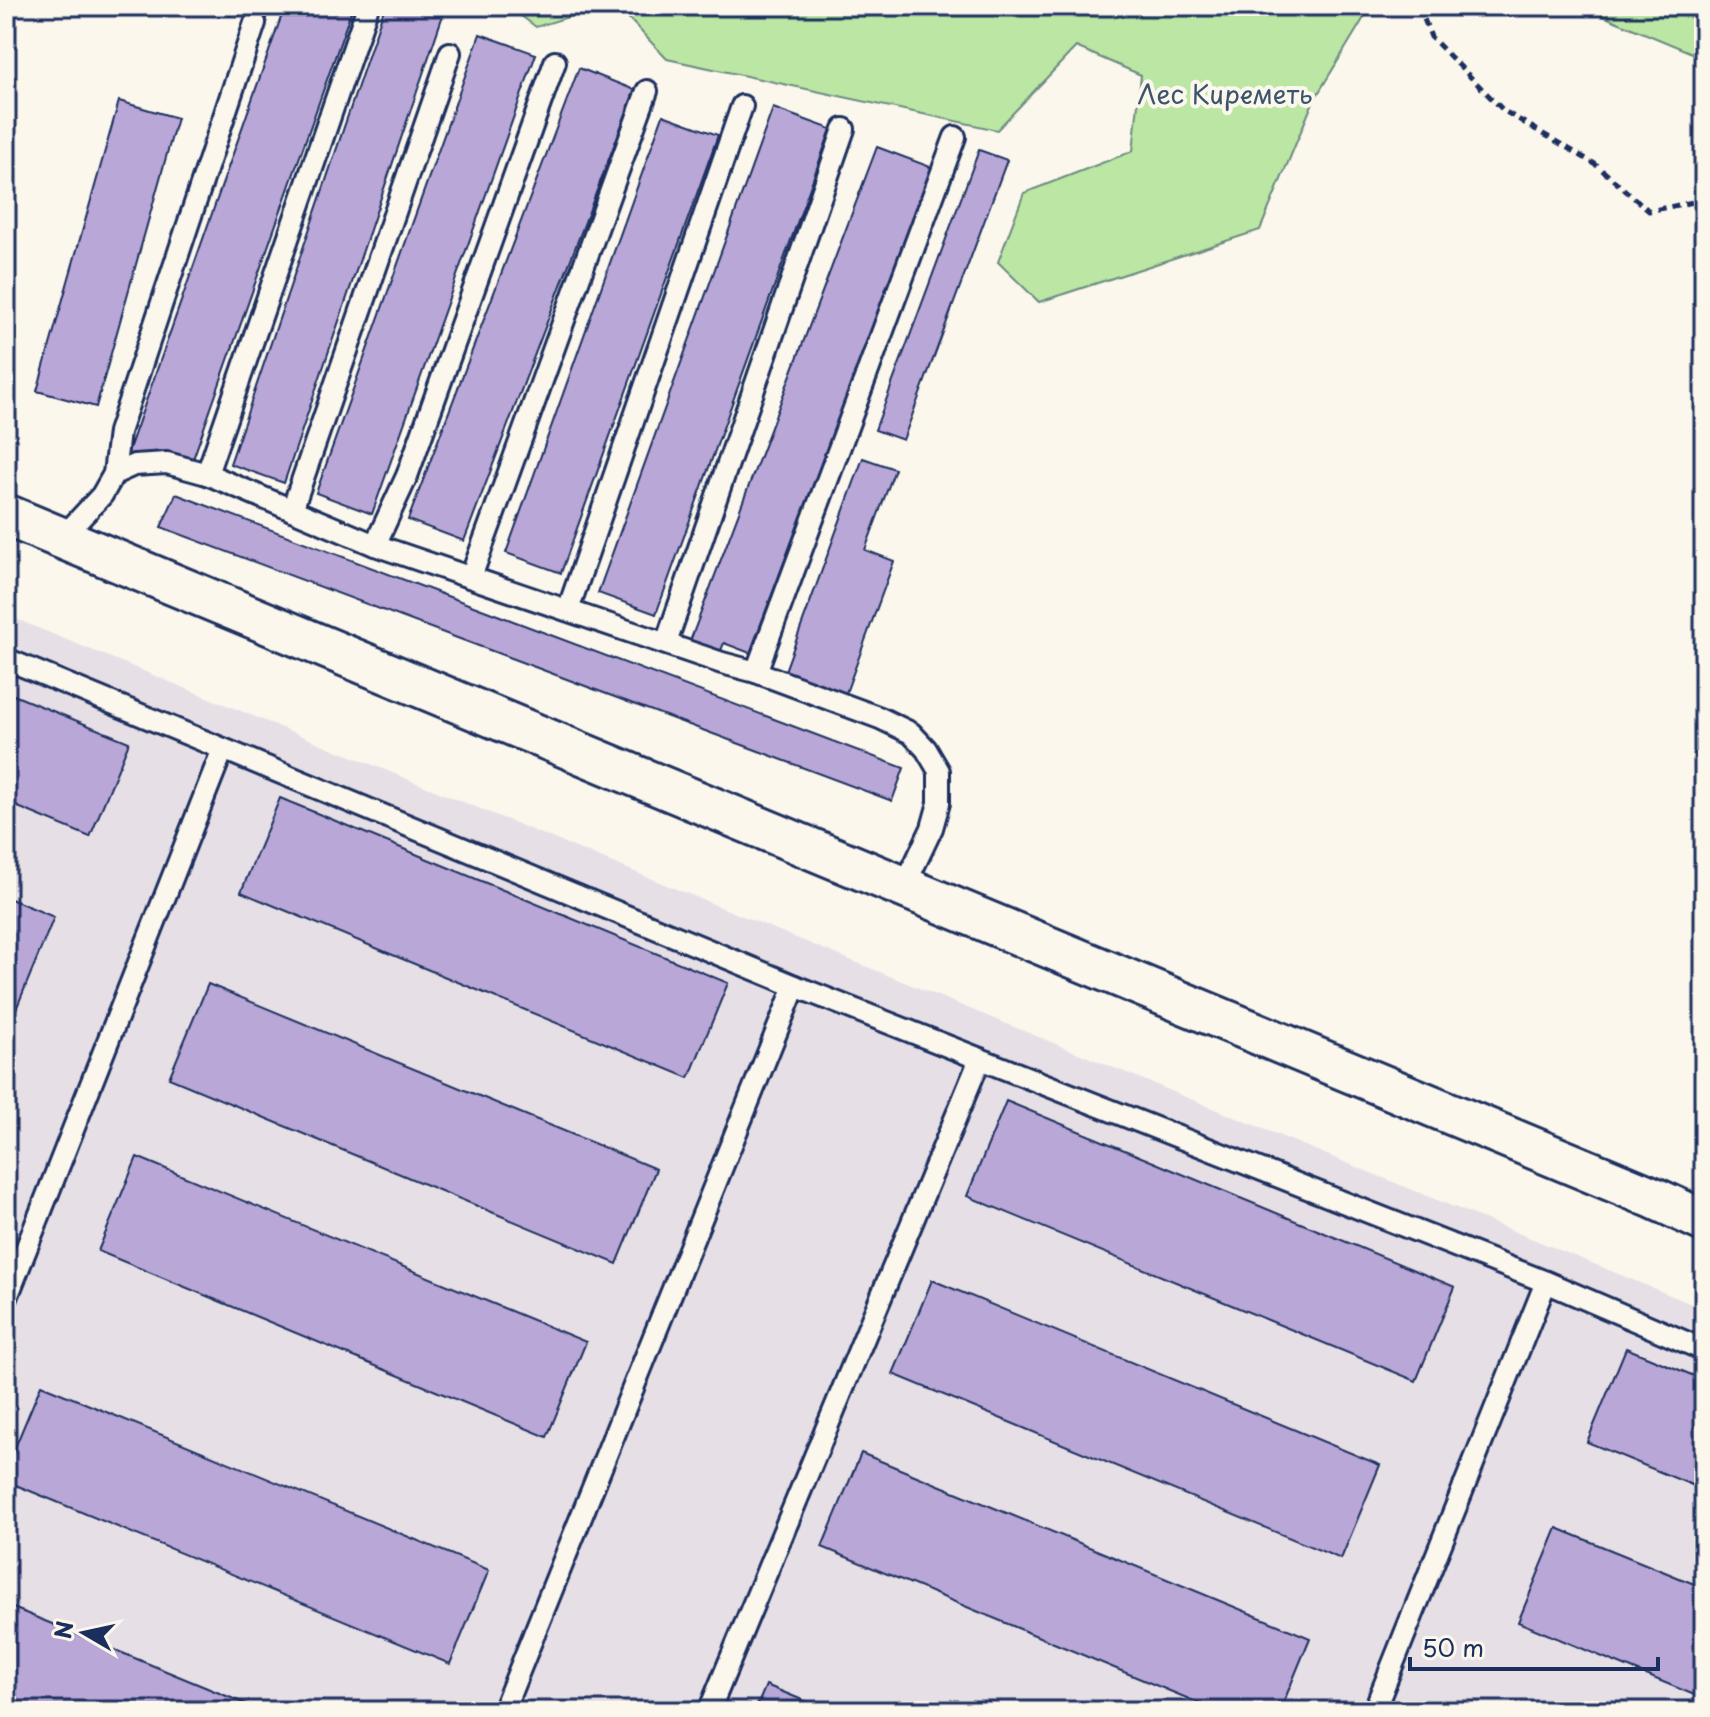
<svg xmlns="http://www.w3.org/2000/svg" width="1710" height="1717" font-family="'Playpen Sans',sans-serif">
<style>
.built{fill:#e7dfe6}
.green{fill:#bbe6a3;stroke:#6b8a80;stroke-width:2}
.building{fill:#b9a8d7;stroke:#1b2f5e;stroke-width:2}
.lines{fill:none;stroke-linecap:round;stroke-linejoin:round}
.service-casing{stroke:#1b2f5e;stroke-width:26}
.minor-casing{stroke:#1b2f5e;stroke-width:46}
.path{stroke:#1b2f5e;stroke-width:5;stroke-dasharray:8 6;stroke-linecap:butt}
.service{stroke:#fbf7ec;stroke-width:20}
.minor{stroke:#fbf7ec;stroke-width:40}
.labels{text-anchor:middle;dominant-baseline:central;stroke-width:8;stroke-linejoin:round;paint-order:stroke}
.park-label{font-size:26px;fill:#3b546c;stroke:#fbf7ec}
</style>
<rect width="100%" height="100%" fill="#fbf7ec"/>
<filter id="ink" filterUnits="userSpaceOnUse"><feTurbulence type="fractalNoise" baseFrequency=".0125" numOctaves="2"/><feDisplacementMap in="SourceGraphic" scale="16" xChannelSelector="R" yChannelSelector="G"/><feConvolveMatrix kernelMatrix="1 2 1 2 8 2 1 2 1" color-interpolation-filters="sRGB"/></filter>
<g filter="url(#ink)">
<!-- built -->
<path class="built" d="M6,615L1704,1309V1711H6Z"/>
<!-- green -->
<g class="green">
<path d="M508,6H604L536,27Z"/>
<path d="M617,6H1371L1313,102L1260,230L1039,302L998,262L1024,193L1133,151L1141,75L1076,47L997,130L667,59Z"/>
<path d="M1579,6H1704V58Z"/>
</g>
<!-- building -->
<g class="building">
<path d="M285,6H298L315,12L317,6H353L187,476L127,455Z"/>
<path d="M385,6H446L284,483L230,464Z"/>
<path d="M480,34L536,54L372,514L316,493Z"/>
<path d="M579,68L635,90L464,541L408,520Z"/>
<path d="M119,101L177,118L96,407L37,391Z"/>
<path d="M773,108L831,129L656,614L598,593Z"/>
<path d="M663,115L718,135L561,573L506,553Z"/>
<path d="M877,147L933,168L750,653L724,643L716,663L686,652Z"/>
<path d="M979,150L1007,160L903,440L875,430Z"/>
<path d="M863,458L895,469L865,550L894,561L839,712L778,690Z"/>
<path d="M176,494L904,768L892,801L161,527Z"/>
<path d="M6,692L129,742L90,837L6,802Z"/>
<path d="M280,798L728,983L689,1078L241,892Z"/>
<path d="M6,897L54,917L15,1012L6,1008Z"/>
<path d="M208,984L656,1169L617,1264L169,1078Z"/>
<path d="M1006,1101L1455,1287L1416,1381L967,1196Z"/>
<path d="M137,1157L586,1342L547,1437L98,1251Z"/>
<path d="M932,1280L1380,1465L1341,1559L893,1374Z"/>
<path d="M1626,1348L1704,1380V1490L1587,1442Z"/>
<path d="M41,1385L489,1570L450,1664L6,1481V1469Z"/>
<path d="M861,1453L1310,1638L1280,1711H1218L822,1547Z"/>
<path d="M1557,1528L1704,1588V1699L1518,1622Z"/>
<path d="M6,1605L263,1711H6Z"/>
<path d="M766,1685L829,1711H755Z"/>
</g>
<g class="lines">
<defs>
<g id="service">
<path d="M114,474L134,465L167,463L207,474L375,545L722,663L756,672L880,718L911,733L926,749L939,771V803L932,828L904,887"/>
<path d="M207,474L368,6"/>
<path d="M292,510L450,53"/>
<path d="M62,538L102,495L114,474L119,432L255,23"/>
<path d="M375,545L407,476L555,62"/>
<path d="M471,577L647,91"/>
<path d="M568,610L742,106"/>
<path d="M666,643L844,129"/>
<path d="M6,659L795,986"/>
<path d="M756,672L955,137"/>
<path d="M6,1300L223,749"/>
<path d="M503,1711L795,986L1546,1282L1704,1350"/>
<path d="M709,1711L980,1059"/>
<path d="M1374,1711L1546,1282"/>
</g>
<path id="minor" d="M6,515L1654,1198L1704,1221"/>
</defs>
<!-- service casing -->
<use href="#service" class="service-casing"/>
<!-- minor casing -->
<use href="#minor" class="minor-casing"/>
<!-- path -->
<g class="path">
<path d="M215,6L232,14"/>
<path d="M1419,6L1431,37L1504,111L1595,164L1649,211L1693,202L1704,183"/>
</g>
<!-- service -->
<use href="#service" class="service"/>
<!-- minor -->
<use href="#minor" class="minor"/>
</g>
</g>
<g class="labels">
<!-- park labels -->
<g class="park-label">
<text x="1225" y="93">Лес Киреметь</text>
</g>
</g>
<!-- margin -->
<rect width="1710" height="1717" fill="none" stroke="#fbf7ec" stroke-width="32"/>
<rect x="16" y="16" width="1678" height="1685" fill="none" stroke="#1b2f5e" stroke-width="3" filter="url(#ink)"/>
<!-- north arrow -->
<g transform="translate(84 1633) rotate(279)" stroke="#fbf7ec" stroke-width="6" paint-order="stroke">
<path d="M0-6L14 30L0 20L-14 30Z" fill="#1b2f5e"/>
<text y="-12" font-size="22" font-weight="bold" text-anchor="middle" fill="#1b2f5e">N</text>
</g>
<!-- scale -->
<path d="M1410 1657v12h248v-12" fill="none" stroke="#1b2f5e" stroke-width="4"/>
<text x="1422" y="1657" font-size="24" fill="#1b2f5e" stroke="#fbf7ec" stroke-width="6" paint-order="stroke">50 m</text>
</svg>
